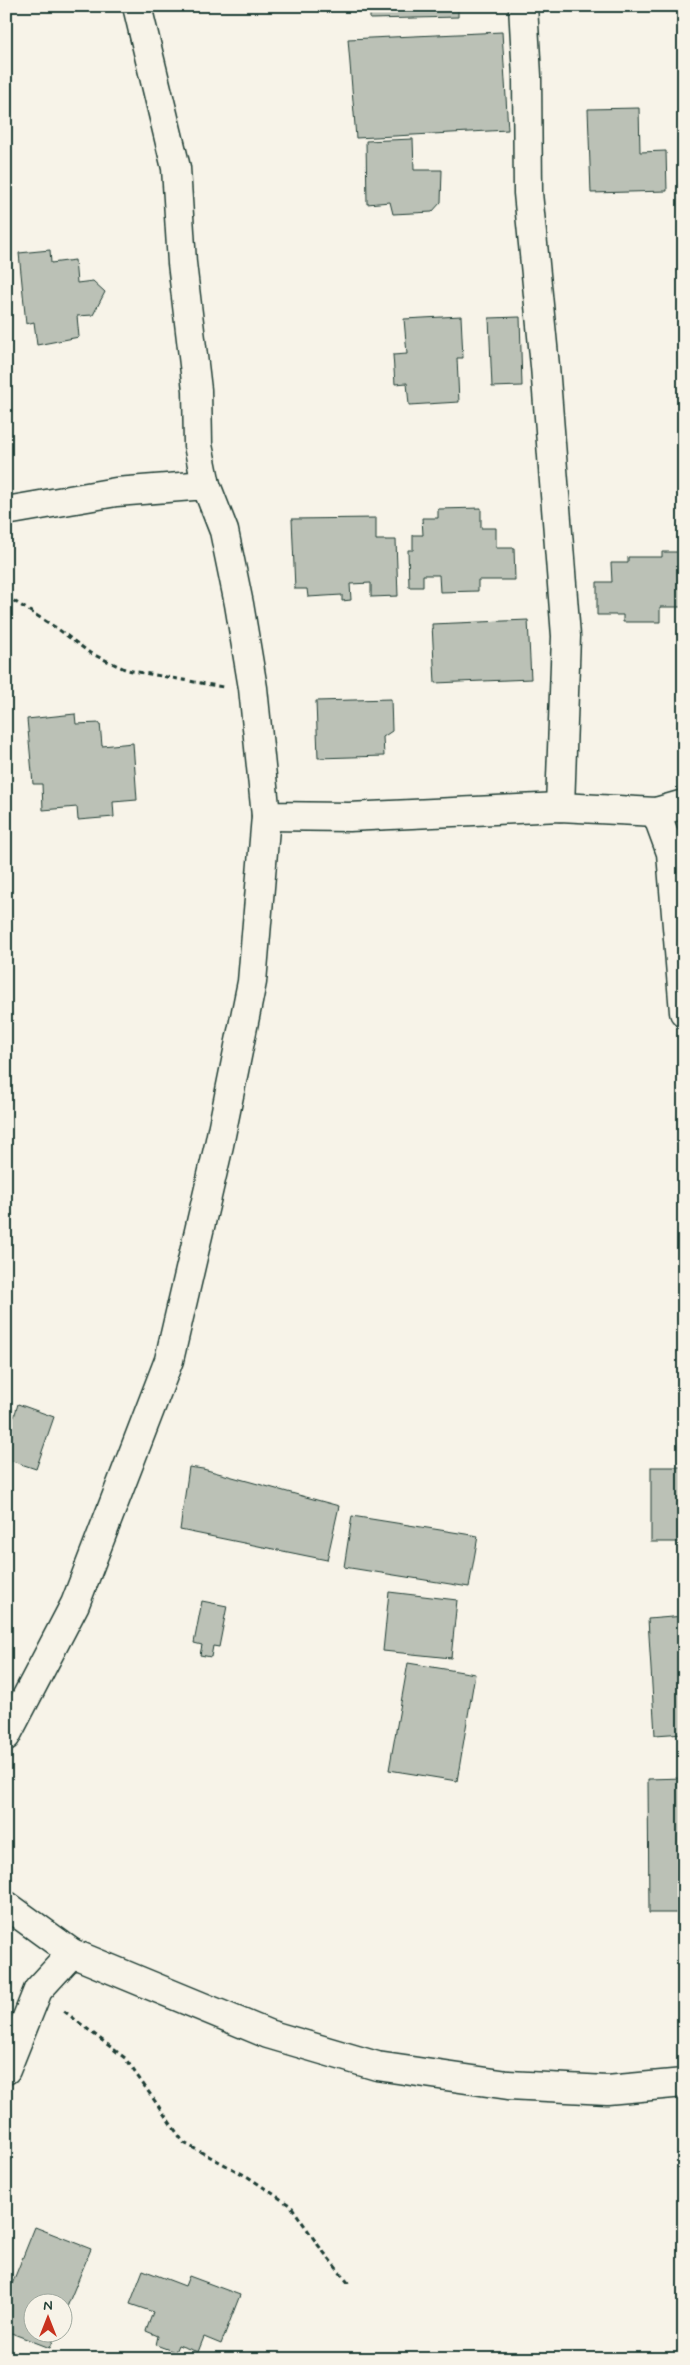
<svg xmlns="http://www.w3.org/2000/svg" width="690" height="2365" font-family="Mynerve,sans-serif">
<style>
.building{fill:#bbc1b6;stroke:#1f3d34}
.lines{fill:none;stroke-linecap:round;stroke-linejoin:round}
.minor-casing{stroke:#1f3d34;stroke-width:31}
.path{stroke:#1f3d34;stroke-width:3;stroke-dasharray:5 4;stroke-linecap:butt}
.minor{stroke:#f7f3e8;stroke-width:28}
</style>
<rect width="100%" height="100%" fill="#f7f3e8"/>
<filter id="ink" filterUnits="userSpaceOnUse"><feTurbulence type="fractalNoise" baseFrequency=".02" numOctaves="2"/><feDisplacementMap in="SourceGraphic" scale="10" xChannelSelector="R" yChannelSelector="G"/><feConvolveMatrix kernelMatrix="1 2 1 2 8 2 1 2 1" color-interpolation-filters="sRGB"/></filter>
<g filter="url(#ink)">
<!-- building -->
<g class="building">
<path d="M370,6H458V17L370,19Z"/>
<path d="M502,32L508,130L356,138L348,39Z"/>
<path d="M639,108L640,152L666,151L667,191L591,193L588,109Z"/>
<path d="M413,139L414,170H442L441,202L432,212L393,214L390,202L367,204L366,141Z"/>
<path d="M50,250L51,263L75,260L77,283L93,281L105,292L93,315L77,316L79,337L37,345L34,322L26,324L19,253Z"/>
<path d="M461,316L463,358H457L459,402L409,405L407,383L395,384L393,355L407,354L404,319Z"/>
<path d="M520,317L522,386L492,387L489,318Z"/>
<path d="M683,489H684V543H681Z"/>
<path d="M481,508V528H496V548H514L515,580H478V591L440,592L439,575H423V587H409L408,550H413V535H423L422,518H438V509Z"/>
<path d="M376,518V540H396L398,596L371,597V583L350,584L351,600L342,601V595L308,597L307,589H295L292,519Z"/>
<path d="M662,552H684V607H660V622H623V615H597V582H612L611,563H628V557H662Z"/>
<path d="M528,620L531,679L435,683L432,624Z"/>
<path d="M391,699L392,731L383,737L384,756L318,758L316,701Z"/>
<path d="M75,714L76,724L100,723L102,746L133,743L137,800L113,802L114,817L78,820L77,807L43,810L42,784H33L27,719Z"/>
<path d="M18,1404L54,1417L36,1469L6,1459V1415L14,1417Z"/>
<path d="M189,1467L203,1469L339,1506L327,1560L180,1530Z"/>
<rect x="651" y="1467" width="33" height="75"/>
<path d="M352,1516L478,1536L469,1587L344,1567Z"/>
<path d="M389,1592L457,1600L451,1658L383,1651Z"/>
<path d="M202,1601L227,1606L219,1647L213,1646L211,1657L200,1655L202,1645L194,1643Z"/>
<path d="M684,1616V1733L655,1735L648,1619Z"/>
<path d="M408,1663L475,1674L457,1781L389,1770Z"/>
<path d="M684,1778V1913H649L648,1779Z"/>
<path d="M35,2227L91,2249L62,2319V2302H32V2332H57L50,2348L6,2331V2299Z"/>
<path d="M143,2270L185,2286L189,2276L240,2295L221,2344L204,2337L198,2352L178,2345L175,2352L156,2345L158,2336L146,2331L153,2312L130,2304Z"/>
</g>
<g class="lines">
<defs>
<g id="minor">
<path d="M137,6L176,168L182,263L197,390L198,445L206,485"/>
<path d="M523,6L527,76L528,193L545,366L566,636L560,807"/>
<path d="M6,511L116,492L206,485L224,531L239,604L253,688L266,816L349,817L560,807L656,812L684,804"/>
<path d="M656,812L671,853L684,1012"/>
<path d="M6,1736L75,1604L169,1360L219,1145L252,982L266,816"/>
<path d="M6,1905L72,1953L268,2034L377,2066L508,2085L607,2090L684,2083"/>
<path d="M6,2070L38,1990L72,1953"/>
</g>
</defs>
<!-- minor casing -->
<use href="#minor" class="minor-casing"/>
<!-- path -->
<g class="path">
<path d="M6,596L58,629L90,653L127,670L223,687"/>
<path d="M64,2011L125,2058L184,2143L248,2177L291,2206L318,2245L349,2284"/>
</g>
<!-- minor -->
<use href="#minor" class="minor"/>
</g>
</g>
<!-- margin -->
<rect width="690" height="2365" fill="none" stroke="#f7f3e8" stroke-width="25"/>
<rect x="12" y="12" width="665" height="2340" fill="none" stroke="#1f3d34" stroke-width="2" filter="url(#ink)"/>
<!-- north arrow -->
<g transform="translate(48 2318)"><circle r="24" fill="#f7f3e8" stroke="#a1aaa0"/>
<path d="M0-4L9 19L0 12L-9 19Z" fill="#c8321e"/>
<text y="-8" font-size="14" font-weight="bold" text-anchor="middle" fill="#1f3d34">N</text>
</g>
</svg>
